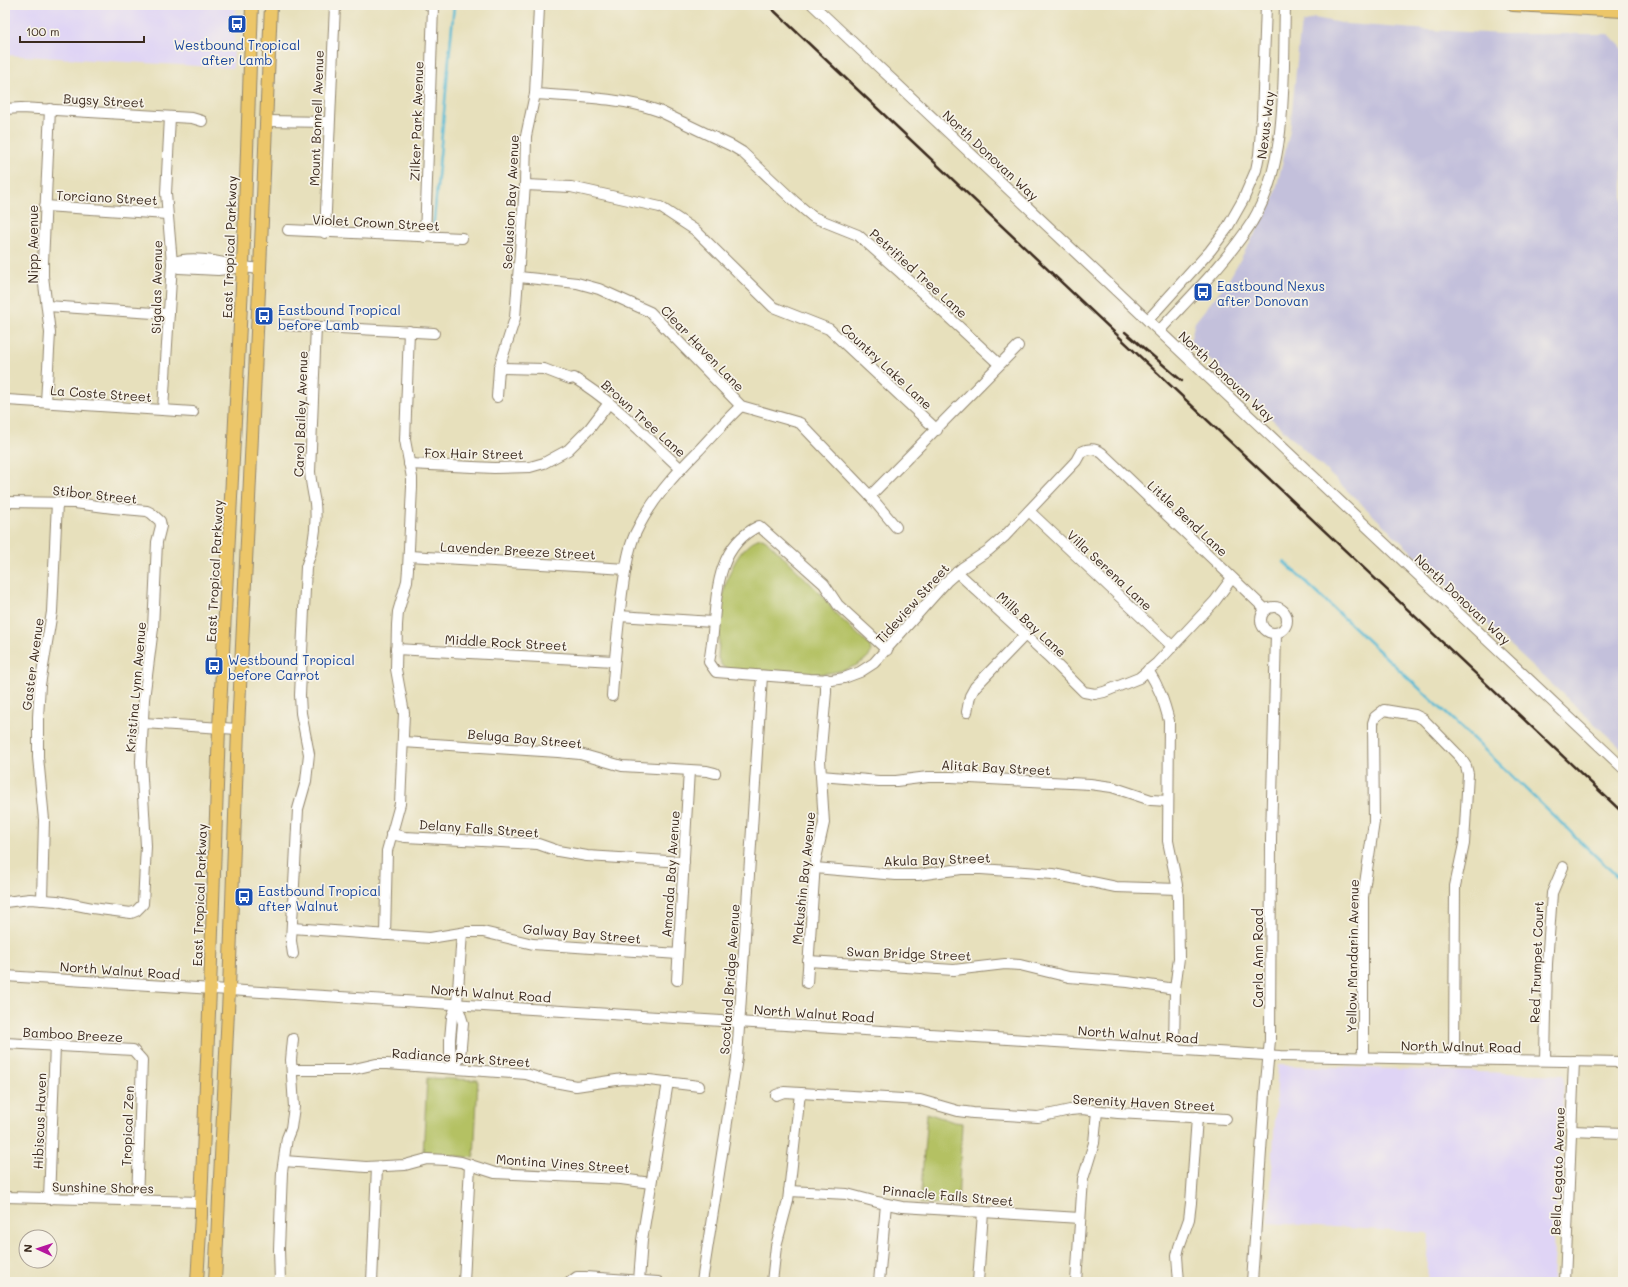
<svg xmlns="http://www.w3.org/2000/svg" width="1628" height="1287" font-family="Mali,sans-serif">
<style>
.built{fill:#dfd4f5}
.industrial{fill:#c3c0db}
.green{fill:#b4c163;stroke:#787640}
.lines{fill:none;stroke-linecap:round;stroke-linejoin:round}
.stream{stroke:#56bad5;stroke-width:2.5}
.minor-casing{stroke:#91856d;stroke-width:12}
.major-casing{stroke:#91856d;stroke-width:14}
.minor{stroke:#fff;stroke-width:10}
.major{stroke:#ecc669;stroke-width:12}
.rail{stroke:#3b2a1e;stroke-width:2.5}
.labels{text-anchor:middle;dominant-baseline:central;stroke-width:3.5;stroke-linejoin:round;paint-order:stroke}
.transit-label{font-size:13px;fill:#164399;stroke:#f7f3e8;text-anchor:start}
.street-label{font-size:13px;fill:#3b2a1e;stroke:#f7f3e8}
</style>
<rect width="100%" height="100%" fill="#f7f3e8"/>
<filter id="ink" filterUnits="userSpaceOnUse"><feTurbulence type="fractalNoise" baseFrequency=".025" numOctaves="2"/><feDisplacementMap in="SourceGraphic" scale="8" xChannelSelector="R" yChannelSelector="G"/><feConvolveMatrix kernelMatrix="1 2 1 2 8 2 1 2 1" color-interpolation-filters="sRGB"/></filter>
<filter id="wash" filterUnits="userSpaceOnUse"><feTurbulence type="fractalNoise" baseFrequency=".012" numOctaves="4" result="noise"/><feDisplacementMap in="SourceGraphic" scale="16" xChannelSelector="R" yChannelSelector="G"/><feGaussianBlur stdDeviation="0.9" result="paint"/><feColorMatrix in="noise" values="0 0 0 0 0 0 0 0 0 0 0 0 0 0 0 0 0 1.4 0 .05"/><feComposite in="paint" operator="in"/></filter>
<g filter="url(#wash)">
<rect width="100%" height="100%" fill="#e7e0bc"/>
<!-- built -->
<g class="built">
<path d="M5,5H236L233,68L5,55Z"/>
<path d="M1278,1065L1564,1075L1552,1282H1427L1429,1233L1269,1223Z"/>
</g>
<!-- industrial -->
<path class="industrial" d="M1314,18L1347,24L1430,30L1504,34H1609L1623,49V750L1519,654L1190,341L1195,322L1228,281L1273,202L1290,131L1300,31L1303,23Z"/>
<!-- green -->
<g class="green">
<path d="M762,538L766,540L821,594L835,613L870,646L871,653C861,669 831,674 814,674L727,669L722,666L718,658C721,620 718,580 744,549C750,544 754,539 762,538Z"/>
<path d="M427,1078L478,1080L474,1158L456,1156L423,1155Z"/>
<path d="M927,1113L954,1122L962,1123L958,1205L920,1203Z"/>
</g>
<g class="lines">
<!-- stream -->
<g class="stream">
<path d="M433,230L454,5"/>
<path d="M1284,562L1467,733L1623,882"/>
</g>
</g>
</g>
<g filter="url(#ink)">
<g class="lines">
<defs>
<g id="minor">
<path d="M813,5L1623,768"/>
<path d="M535,94C577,97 619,97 659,111L732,146L742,152L794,201L813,217L858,235L901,273L999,364"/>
<path d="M5,109L21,108L192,118L202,121"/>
<path d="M266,121L329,122"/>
<path d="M525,185L571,187L660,207L695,230L773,307L829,329L937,430"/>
<path d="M45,206L167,214"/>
<path d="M288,230L462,238"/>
<path d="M325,233L335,5"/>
<path d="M425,237L433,7L429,5"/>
<path d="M172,263L179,268L218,270L243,267L260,269"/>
<path d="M172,263C190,255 218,261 237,266"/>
<path d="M519,277L577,283L599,289L650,312L741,406L800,423L870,496L896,527"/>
<path d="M47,306L169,314"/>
<path d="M1148,320L1210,251L1226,230L1243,200L1256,170L1259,155L1262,118L1266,5"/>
<path d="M283,325L434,333"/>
<path d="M1160,330C1192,295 1226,262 1252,222C1289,162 1283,73 1285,5"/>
<path d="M499,368L544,369L570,379L574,378C614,402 646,437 681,469"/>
<path d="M497,397L499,368L515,318L525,185L526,136L535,94L539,7"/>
<path d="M7,400L193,412"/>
<path d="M46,402L50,333L43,276V263L50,109"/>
<path d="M163,410L172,263L166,193L170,117"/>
<path d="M409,464L494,468L530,467L544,463L568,450L590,428L609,403"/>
<path d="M870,496L1018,346"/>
<path d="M5,502L75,503L113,508L147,511L151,513L160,521L161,526L157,542L153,628L144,699L141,762L146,846L143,904L136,911L131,913L92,908L57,901L30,899L5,902"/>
<path d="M1029,511L1173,647"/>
<path d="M409,556L626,569"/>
<path d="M957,572L1048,656L1084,692L1095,694L1104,692L1139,678L1157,663L1215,601L1232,578"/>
<circle cx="1274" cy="620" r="13"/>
<path d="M619,616L713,622"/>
<path d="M396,649L614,661"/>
<path d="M887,650L838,605L824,584L759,526C707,550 719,616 709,662L716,672L810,679L832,680L844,678L860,672L874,663L947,581L962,568L989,550L1004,537L1076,461L1081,452C1089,448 1095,448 1102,453L1266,610"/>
<path d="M1148,670C1159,687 1164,701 1169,721L1168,841L1177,885L1178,899L1179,958L1175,989L1174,1049"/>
<path d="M612,696C614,662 618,628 622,593C625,574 627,552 635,534C650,502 674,475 699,450C713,435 726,420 741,406"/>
<path d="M967,712L970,696L975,687L1025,635"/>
<path d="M143,723L238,729"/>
<path d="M403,742L558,752L580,754L622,766L707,771L715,773"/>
<path d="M821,776L879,781H896L928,777H951L1090,784L1112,787L1151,800L1168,801"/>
<path d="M391,834L405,837L538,844L558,851L587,856L684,862"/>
<path d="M815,868L896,875H918L961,869H981L1053,874L1116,887L1178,889"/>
<path d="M42,900L44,820L38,757V717L40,685L52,612L57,502"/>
<path d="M292,928L430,938L467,932H483L533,944L678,954"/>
<path d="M385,935L387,851L400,804L404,713L396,669L397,625L398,612L407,581L408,569L412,487V478L405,440L409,331"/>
<path d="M293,954L291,941L298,809L306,781L309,754L301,713L300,695L306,567C314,547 317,525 315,503C313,493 311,483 310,472L316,326"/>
<path d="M808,961L954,970L1005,964L1020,965L1069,977L1128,982L1175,989"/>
<path d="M5,976L1280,1056L1623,1062"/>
<path d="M677,980L689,770"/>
<path d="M807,983L815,863L824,823L820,760L826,692V679"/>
<path d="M5,1043L133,1050L142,1060L137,1200"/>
<path d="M1363,1057V897L1374,822L1373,723L1375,717L1384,710L1415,715L1423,719L1460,757L1466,766L1468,774L1464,844L1455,886L1454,1059"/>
<path d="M1545,1060L1547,964L1552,893L1563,867"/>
<path d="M453,1068L450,1060V1039L452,1017L457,1004L462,933"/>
<path d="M453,1068L460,1058L463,1023L457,1004"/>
<path d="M292,1070H350L376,1064H387L526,1074L549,1081L576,1086L623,1079L649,1080L699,1086"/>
<path d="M776,1095L784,1092L920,1100L958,1111L973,1113L1038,1117L1070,1110L1082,1109L1118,1113L1226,1119"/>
<path d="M1572,1131L1623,1133"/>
<path d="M284,1161L366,1167L405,1165L427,1159L447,1160L461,1162L495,1173L621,1179L651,1183"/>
<path d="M789,1191L847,1194L877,1202L902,1207L1080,1218"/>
<path d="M5,1197L201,1202"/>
<path d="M49,1199L55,1045"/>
<path d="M639,1281L642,1240L668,1082"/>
<path d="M280,1282L279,1249L282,1172L287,1138L291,1128L294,1107L291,1060L293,1039"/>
<path d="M372,1282L377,1167"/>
<path d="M464,1282L470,1165"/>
<path d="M570,1282L577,1277H585L658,1282"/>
<path d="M702,1282L737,1058L762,676"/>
<path d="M772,1282L776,1246L788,1201L800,1093"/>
<path d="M879,1282L886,1204"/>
<path d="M978,1282L983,1212"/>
<path d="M1076,1282L1083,1179L1094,1143L1097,1111"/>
<path d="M1179,1282L1177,1256L1179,1247L1189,1219L1191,1203L1197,1117"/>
<path d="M1252,1282L1265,1093L1270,1040L1271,840L1276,633"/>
<path d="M1565,1282L1574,1061"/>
</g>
<g id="major">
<path d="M1513,5L1623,11"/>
<path d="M197,1282L201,1215V1202L210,989L219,728L243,267L252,5"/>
<path d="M215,1282L229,990L238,729L260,269L271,5"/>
</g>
</defs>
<!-- minor casing -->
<use href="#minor" class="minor-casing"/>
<!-- major casing -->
<use href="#major" class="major-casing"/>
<!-- minor -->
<use href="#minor" class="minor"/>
<!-- major -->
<use href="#major" class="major"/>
<!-- rail -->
<g class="rail">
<path d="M768,5L1623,813"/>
<path d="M1125,332L1182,381"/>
</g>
</g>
</g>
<!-- icons -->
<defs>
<symbol id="bus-square" viewBox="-11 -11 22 22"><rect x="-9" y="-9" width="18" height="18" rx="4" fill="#1a4fb4" stroke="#f7f3e8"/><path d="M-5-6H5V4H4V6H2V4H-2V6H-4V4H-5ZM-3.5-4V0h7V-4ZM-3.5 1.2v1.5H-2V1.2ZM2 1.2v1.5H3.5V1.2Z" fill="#fff"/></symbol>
</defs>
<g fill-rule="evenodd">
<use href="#bus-square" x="226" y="13" width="22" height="22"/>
<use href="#bus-square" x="1192" y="281" width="22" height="22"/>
<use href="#bus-square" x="253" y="305" width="22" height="22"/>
<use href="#bus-square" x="203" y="655" width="22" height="22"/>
<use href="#bus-square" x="233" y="886" width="22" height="22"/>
</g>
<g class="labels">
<!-- transit labels -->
<g class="transit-label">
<text x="237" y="44" text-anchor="middle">Westbound Tropical<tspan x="237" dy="15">after Lamb</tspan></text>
<text x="1217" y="285">Eastbound Nexus<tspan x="1217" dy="15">after Donovan</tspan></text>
<text x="278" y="309">Eastbound Tropical<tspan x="278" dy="15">before Lamb</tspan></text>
<text x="228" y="659">Westbound Tropical<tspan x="228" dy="15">before Carrot</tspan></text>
<text x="258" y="890">Eastbound Tropical<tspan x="258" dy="15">after Walnut</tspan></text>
</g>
<!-- street labels -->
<g class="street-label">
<text transform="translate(104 100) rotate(3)">Bugsy Street</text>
<text transform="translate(316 118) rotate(-88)">Mount Bonnell Avenue</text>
<text transform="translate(416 121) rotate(-88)">Zilker Park Avenue</text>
<text transform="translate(1265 125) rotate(-83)">Nexus Way</text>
<text transform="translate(991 155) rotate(43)">North Donovan Way</text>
<text transform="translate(107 197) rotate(3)">Torciano Street</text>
<text transform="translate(510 202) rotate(-87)">Seclusion Bay Avenue</text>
<text transform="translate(376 222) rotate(3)">Violet Crown Street</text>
<text transform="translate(32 244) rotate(-90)">Nipp Avenue</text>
<text transform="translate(229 247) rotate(-88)">East Tropical Parkway</text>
<text transform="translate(919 273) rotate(42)">Petrified Tree Lane</text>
<text transform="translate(156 287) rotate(-89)">Sigalas Avenue</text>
<text transform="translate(703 348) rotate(46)">Clear Haven Lane</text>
<text transform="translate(887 366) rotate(43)">Country Lake Lane</text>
<text transform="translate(1227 376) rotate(43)">North Donovan Way</text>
<text transform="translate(101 393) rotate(4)">La Coste Street</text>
<text transform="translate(300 414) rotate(-88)">Carol Bailey Avenue</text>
<text transform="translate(644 418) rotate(42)">Brown Tree Lane</text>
<text transform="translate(474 453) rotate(1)">Fox Hair Street</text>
<text transform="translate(95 494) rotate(6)">Stibor Street</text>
<text transform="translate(1188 518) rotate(43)">Little Bend Lane</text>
<text transform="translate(518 550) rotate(3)">Lavender Breeze Street</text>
<text transform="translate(1110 570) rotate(43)">Villa Serena Lane</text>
<text transform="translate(214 571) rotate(-87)">East Tropical Parkway</text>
<text transform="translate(1463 599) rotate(43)">North Donovan Way</text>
<text transform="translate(912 603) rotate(-48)">Tideview Street</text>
<text transform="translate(1032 624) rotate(43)">Mills Bay Lane</text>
<text transform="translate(506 642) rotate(3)">Middle Rock Street</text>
<text transform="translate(32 664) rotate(-82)">Gaster Avenue</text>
<text transform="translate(135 687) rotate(-85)">Kristina Lynn Avenue</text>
<text transform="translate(525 738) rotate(5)">Beluga Bay Street</text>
<text transform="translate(996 767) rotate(3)">Alitak Bay Street</text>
<text transform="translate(479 828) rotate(4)">Delany Falls Street</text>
<text transform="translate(937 859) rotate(-2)">Akula Bay Street</text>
<text transform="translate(670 874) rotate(-86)">Amanda Bay Avenue</text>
<text transform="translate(803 878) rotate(-84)">Makushin Bay Avenue</text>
<text transform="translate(199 895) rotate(-88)">East Tropical Parkway</text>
<text transform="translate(582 933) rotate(5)">Galway Bay Street</text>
<text transform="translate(909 953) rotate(2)">Swan Bridge Street</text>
<text transform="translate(1352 956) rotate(-89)">Yellow Mandarin Avenue</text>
<text transform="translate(1257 958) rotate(-90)">Carla Ann Road</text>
<text transform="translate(1536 962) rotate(-88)">Red Trumpet Court</text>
<text transform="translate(120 970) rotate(4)">North Walnut Road</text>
<text transform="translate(729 979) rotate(-86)">Scotland Bridge Avenue</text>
<text transform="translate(491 993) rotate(4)">North Walnut Road</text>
<text transform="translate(814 1013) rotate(4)">North Walnut Road</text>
<text transform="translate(73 1034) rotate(3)">Bamboo Breeze</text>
<text transform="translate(1138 1034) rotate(4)">North Walnut Road</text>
<text transform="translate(1461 1046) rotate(1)">North Walnut Road</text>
<text transform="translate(461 1057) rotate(4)">Radiance Park Street</text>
<text transform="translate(1144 1102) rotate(3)">Serenity Haven Street</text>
<text transform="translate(39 1121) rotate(-88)">Hibiscus Haven</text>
<text transform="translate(127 1126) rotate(-88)">Tropical Zen</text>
<text transform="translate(563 1163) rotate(4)">Montina Vines Street</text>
<text transform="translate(1557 1171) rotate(-88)">Bella Legato Avenue</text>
<text transform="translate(103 1187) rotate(1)">Sunshine Shores</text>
<text transform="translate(948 1195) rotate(5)">Pinnacle Falls Street</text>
</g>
</g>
<!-- margin -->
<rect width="1628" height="1287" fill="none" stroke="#f7f3e8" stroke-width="20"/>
<!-- north arrow -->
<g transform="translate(38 1249) rotate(273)"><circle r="19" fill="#f7f3e8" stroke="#aca397"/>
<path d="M0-3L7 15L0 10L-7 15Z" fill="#b5179e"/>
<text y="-6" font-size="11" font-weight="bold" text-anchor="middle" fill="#3b2a1e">N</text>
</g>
<!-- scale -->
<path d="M20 36v6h124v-6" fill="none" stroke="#3b2a1e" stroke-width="2"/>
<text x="26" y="36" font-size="12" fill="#3b2a1e" stroke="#f7f3e8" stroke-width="3" paint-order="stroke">100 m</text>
</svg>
